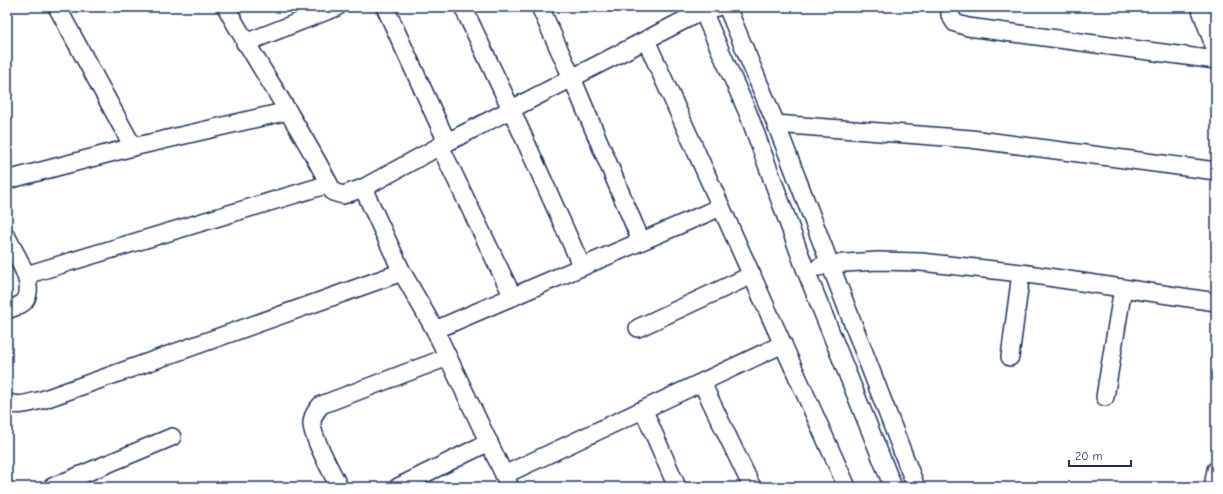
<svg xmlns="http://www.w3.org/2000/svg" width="1223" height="494" font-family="'Comic Neue',sans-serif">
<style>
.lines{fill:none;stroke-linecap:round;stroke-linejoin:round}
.street-casing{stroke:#1b2f5e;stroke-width:20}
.street{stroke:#fff;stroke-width:17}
</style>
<rect width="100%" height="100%" fill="#fff"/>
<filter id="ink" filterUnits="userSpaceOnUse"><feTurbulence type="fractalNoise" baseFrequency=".025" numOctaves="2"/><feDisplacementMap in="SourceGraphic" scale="8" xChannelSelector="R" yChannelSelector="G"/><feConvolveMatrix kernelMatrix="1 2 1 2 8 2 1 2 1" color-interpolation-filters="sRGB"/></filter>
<g filter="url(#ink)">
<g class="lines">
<defs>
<g id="street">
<path d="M57,7L133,147"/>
<path d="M226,7C260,70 302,128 333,192L343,195L363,188L440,146L702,11L717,7"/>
<path d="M385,7L447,142"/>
<path d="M463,7L511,109L582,267"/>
<path d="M540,7L572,78L641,241"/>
<path d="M701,7L748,113L806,271L893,487"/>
<path d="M727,7L776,124L916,487"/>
<path d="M950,7V15L955,23L968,27L1216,60"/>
<path d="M1200,7L1216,51"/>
<path d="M646,40L847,487"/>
<path d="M245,43L337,7"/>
<path d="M776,124L971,139L1216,171"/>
<path d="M440,146L513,297"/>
<path d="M7,180L133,147L288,111"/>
<path d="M363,188L402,272L435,330L510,487"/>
<path d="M7,237C14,253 38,285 24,302C20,306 12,308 7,310"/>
<path d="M819,267L829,264L878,261L921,262L1021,273L1216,302"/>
<path d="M26,275L329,184"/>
<path d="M638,328L752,275"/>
<path d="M435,330L721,207"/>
<path d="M1010,357L1021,273"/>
<path d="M702,383L752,487"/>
<path d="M1105,397L1123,288"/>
<path d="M7,402C18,408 31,402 42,400L402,272"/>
<path d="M644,411L677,487"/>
<path d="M504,475L783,344"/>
<path d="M52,487L172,437"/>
<path d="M339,487C333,474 312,437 312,424C312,416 316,411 321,405L448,357"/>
<path d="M398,487L489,442"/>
<path d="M1213,487L1216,470"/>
</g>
</defs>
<!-- street casing -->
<use href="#street" class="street-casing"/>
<!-- street -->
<use href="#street" class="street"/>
</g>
</g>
<!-- margin -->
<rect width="1223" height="494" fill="none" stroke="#fff" stroke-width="24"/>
<rect x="12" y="12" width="1199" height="470" fill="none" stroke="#1b2f5e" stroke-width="1.5" filter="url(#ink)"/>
<!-- scale -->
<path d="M1069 460v6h62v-6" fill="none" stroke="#1b2f5e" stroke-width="2"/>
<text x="1075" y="460" font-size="12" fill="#1b2f5e" stroke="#ffffff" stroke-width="3" paint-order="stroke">20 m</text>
</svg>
